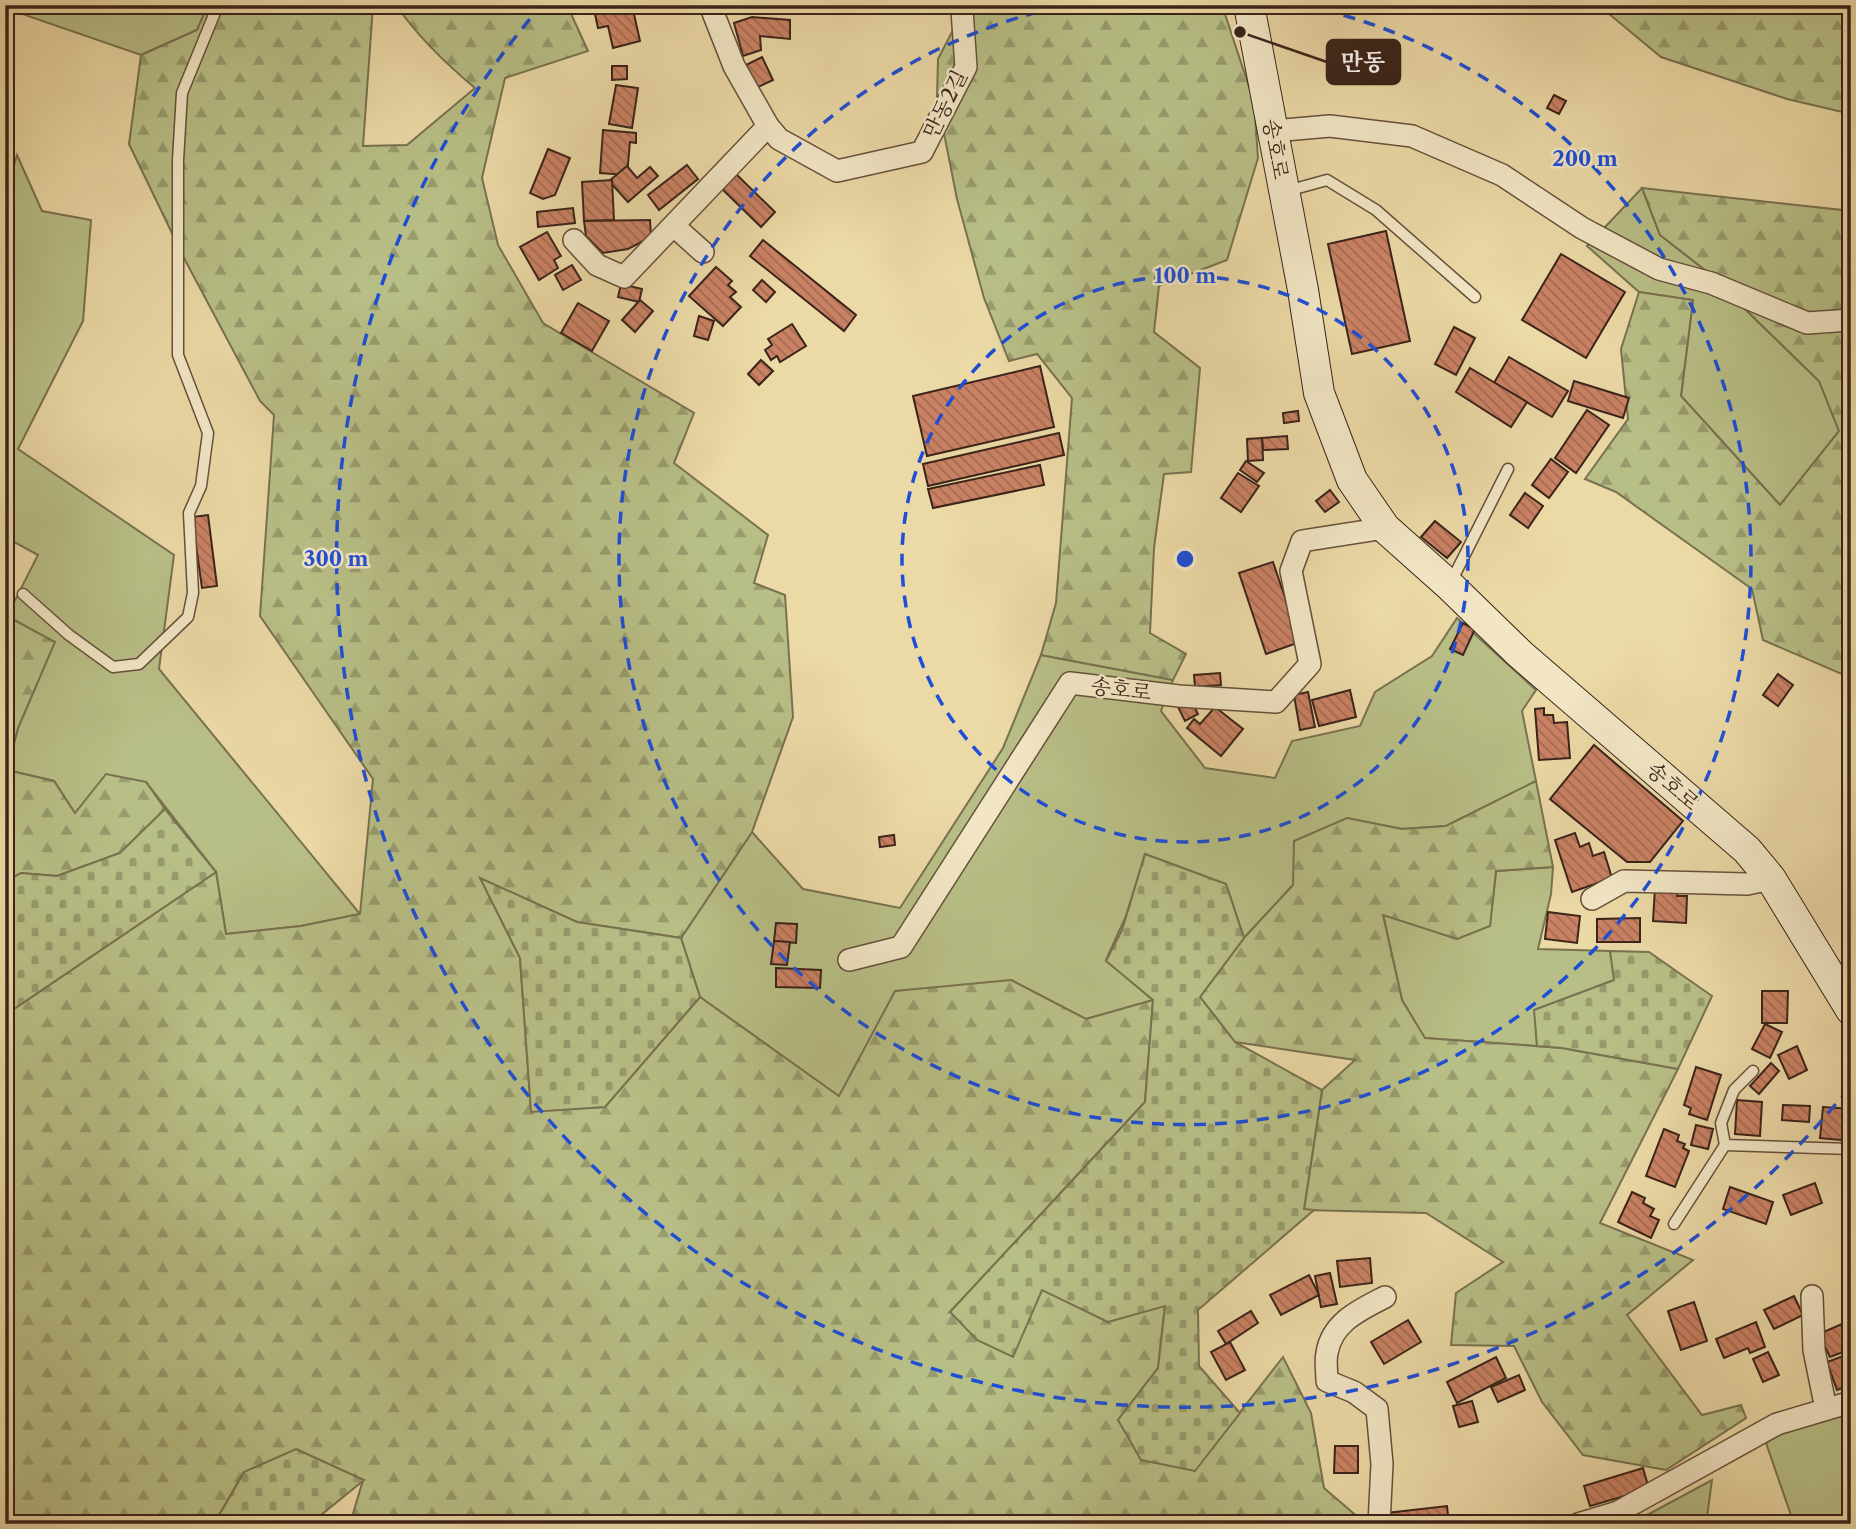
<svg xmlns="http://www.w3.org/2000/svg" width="1856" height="1529" font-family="'Libre Caslon Text','Noto Serif KR',serif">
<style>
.grass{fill:#b8bf86;stroke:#797150;stroke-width:2}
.forest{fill:url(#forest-firs);stroke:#797150;stroke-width:2}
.cemetery{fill:url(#cemetery-stones);stroke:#797150;stroke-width:2}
.building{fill:url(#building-back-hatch);stroke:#3a2319;stroke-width:2}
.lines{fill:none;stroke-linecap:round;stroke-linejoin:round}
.service-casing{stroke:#66503c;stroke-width:13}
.minor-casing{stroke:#66503c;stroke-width:24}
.secondary-casing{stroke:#3a2319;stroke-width:32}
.service{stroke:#f2e6c5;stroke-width:10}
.minor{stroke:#f2e6c5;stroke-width:21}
.secondary{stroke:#f2e6c5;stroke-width:30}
.ring{fill:none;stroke:#1d4ed8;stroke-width:3.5;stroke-dasharray:12 9}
.labels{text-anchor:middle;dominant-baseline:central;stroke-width:5;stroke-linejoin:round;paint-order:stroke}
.street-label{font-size:21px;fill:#3a2319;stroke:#f2e6c5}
.centre{fill:#1d4ed8;stroke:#f2e6c5;stroke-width:3.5}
.ring-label{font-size:21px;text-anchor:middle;font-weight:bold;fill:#1d4ed8;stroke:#f2e6c5;stroke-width:5;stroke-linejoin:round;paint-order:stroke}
.leader{fill:none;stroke:#3a2319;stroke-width:2.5}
.callout-dot{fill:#3a2319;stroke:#f2e6c5;stroke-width:2.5}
.callout{fill:#3a2319;stroke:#3a2319;stroke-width:2.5}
.callout-label{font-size:23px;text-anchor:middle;font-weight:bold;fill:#fff}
</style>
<defs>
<pattern id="forest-firs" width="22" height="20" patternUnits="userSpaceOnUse" patternTransform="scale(1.75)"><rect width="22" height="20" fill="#b8bf86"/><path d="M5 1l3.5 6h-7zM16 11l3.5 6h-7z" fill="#979b6d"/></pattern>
<pattern id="cemetery-stones" width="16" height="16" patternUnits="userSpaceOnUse" patternTransform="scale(1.75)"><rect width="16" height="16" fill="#b8bf86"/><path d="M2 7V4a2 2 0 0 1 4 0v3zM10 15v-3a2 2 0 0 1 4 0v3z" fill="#979b6d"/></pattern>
<pattern id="building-back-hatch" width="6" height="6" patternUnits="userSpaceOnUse" patternTransform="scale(1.75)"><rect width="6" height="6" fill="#ca8264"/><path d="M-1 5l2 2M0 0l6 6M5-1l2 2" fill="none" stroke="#a56a52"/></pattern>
</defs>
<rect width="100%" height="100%" fill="#ebd9a6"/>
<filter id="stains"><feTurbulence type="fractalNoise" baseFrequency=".00286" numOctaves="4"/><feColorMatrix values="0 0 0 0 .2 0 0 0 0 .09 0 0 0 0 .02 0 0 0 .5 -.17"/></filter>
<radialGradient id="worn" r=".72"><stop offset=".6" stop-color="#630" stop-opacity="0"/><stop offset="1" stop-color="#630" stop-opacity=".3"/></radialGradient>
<!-- grass -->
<g class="grass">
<path d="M25,5H208L197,30L141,55L22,14Z"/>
<path d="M17,155L42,211L91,220L83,321L18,449L174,555L159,669L360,914L301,926L226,934L216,872L146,782L75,814L54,781L7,770L18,728L54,643L7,616L38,555L5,537V195Z"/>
<path d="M1642,188L1660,235L1705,270L1819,381L1839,431L1780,505L1681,396L1693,300L1639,292L1587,246Z"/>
<path d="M1457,618L1536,690L1522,711L1536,781L1446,826L1402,829L1347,818L1293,885L1244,938L1226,884L1145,854L1126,916L1106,960L1153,1000L1086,1019L1011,980L839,1097L700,997L681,938L752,832L803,889L900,908L1003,748L1041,655L1173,680L1161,711L1205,768L1275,778L1292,741L1360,726L1375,692L1432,656Z"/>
<path d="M1553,867L1551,894L1538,949L1610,951L1615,980L1535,1010L1537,1046L1424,1038L1402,1000L1383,914L1457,939L1490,925L1496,871Z"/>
<path d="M1851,1408V1524H1794L1766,1443L1800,1421Z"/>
<path d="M1712,1480L1706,1524H1620L1649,1514Z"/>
</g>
<!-- forest -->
<g class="forest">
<path d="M208,5H373L363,146L407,145L475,88C445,63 418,37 396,5H567L588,51L505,78L482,178L498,245L543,323L694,413L674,463L768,535L754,583L785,595L793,717L752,832L681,938L577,922L481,879L520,958L531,1111L605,1107L700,997L839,1096L895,991L1011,980L1086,1019L1153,1000L1145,1102L950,1312L1042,1289L1108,1322L1165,1305L1158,1368L1118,1420L1194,1471L1283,1357L1311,1413L1324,1488L1359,1518L1361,1524H350L363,1480L244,1472L214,1524H5V1015L216,872L226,934L301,926L360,914L373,779L260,616L274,415L260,401L184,258L129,144L141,55L197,30Z"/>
<path d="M966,5H1222L1254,102L1258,158L1227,260L1159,286L1154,332L1200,368L1191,472L1164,474L1154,548L1150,633L1186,654L1173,680L1041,655L1056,603L1072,398L1037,354L1009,361L984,298L957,199L937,98L938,59Z"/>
<path d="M1604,5H1851V114L1787,99L1661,57L1603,9Z"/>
<path d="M1642,188L1851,211V678L1763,640L1752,589L1616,492L1585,479L1628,419L1621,349L1639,292L1693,300L1681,396L1780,505L1839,431L1819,381L1705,270L1660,235Z"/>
<path d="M5,615L55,642L18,728L7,770L54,781L75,813L106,774L146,782L165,809L120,853L57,876L21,873L5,882Z"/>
<path d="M1536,781L1553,867L1496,871L1490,926L1457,939L1383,915L1402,1000L1425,1038L1562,1048L1678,1069L1600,1223L1693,1260L1627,1315L1702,1415L1741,1405L1746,1418L1666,1470L1583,1455L1542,1402L1514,1346L1451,1345L1456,1293L1503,1262L1426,1213L1304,1210L1322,1090L1355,1060L1235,1042L1200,997L1244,938L1293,885L1294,841L1347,818L1402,829L1446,826Z"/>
</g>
<!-- cemetery -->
<g class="cemetery">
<path d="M165,809L216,872L5,1015V882L21,873L57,876L120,853Z"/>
<path d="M1145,854L1226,884L1244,938L1200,997L1235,1042L1322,1090L1304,1209L1314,1210L1198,1310L1199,1366L1240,1413L1195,1471L1141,1460L1118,1420L1158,1368L1165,1306L1108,1322L1042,1290L1013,1357L977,1340L950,1312L1145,1102L1153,1000L1106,961L1122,930Z"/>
<path d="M480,878L577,922L681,938L700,997L605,1107L531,1112L520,958Z"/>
<path d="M1610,951L1649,952L1712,996L1678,1069L1562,1048L1537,1046L1534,1010L1614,980Z"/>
<path d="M296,1449L364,1480L310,1524H214L244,1472Z"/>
</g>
<!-- building -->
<g class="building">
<path d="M593,5H632L640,41L613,48L608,26L598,28Z"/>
<path d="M752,17L790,20V39L760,36L761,50L743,56L734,23Z"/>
<path d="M762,57L773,80L754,89L744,66Z"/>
<path d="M612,66H627V79L612,80Z"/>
<path d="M616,85L638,88L632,128L609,124Z"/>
<path d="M1554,95L1566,101L1559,114L1547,108Z"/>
<path d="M603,130L636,133V143L630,142L627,175L600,173Z"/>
<path d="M548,149L570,158L555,195L543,199L530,193Z"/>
<path d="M687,165L698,179L659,210L648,195Z"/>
<path d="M627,166L637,178L650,167L658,176L628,202L609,181Z"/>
<path d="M736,174L775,212L761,227L722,189Z"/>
<path d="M612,180L614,220L584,221L582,182Z"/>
<path d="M573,208L575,223L538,227L537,212Z"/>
<path d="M650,220L651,237L628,249L603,253L586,236L584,221Z"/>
<path d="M1386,231L1410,341L1352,354L1328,244Z"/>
<path d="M547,232L561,256L554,260L558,268L539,280L520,247Z"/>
<path d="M763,240L856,315L844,331L750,256Z"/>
<path d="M1561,254L1625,292L1586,358L1522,320Z"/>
<path d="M572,265L581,280L563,290L555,275Z"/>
<path d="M716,267L732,281L728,285L736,292L730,297L741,307L723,326L689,296Z"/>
<path d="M762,280L775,292L766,302L753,290Z"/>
<path d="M621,284L642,289L639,302L618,297Z"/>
<path d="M640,300L653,311L635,332L622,320Z"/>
<path d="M578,303L609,321L592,351L561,333Z"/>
<path d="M699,316L714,321L708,340L694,336Z"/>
<path d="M792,324L806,346L780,362L777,356L771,360L765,350L772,345L768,339Z"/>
<path d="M1454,327L1475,338L1456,375L1435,364Z"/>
<path d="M1509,357L1568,391L1552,417L1494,383Z"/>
<path d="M761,360L773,371L759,385L748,374Z"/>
<path d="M1040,366L1054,427L927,456L913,396Z"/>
<path d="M1470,368L1527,402L1511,427L1456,392Z"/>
<path d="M1574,381L1629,398L1623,418L1568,401Z"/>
<path d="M1587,410L1609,425L1576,473L1555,458Z"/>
<path d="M1298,411L1299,421L1284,423L1283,413Z"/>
<path d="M1059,433L1064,455L928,486L923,464Z"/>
<path d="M1287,436L1288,449L1263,450L1262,438Z"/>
<path d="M1262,438L1263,460L1248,461L1247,439Z"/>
<path d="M1551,459L1568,472L1549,498L1532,485Z"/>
<path d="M1246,461L1264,473L1257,482L1240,470Z"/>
<path d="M1040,465L1044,485L933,508L928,489Z"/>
<path d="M1238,473L1259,486L1241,512L1221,498Z"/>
<path d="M1330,490L1339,502L1325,512L1316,501Z"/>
<path d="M1525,493L1543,506L1528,528L1510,515Z"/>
<path d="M208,515L217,586L202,588L192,517Z"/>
<path d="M1435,521L1461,542L1447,558L1421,537Z"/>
<path d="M1273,562L1300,642L1266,654L1239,573Z"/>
<path d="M1463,623L1475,629L1463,655L1450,649Z"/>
<path d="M1220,673L1221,685L1195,687L1194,675Z"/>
<path d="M1778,674L1793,685L1778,706L1763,695Z"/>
<path d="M1350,690L1356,717L1319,726L1312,700Z"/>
<path d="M1308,692L1315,727L1300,730L1294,695Z"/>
<path d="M1191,700L1198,714L1185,721L1178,707Z"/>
<path d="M1215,707L1243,729L1221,756L1187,728L1194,719L1200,724Z"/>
<path d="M1544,708V715H1553L1554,723L1567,722L1570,758L1539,760L1535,709Z"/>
<path d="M1594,745L1683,821L1650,862H1627L1550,799Z"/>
<path d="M1575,833L1580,847L1589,843L1593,856L1604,852L1612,878L1572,892L1555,840Z"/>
<path d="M894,835L895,845L880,847L879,837Z"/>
<path d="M1655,888L1678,890L1677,896H1687L1686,923L1653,921Z"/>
<path d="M1548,912L1580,916L1577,943L1545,939Z"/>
<path d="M1640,918V942H1597V919Z"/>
<path d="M776,923L797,924L796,943L774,941Z"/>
<path d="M774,941L790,942L787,965L771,964Z"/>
<path d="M776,968L821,970L820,988L776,987Z"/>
<path d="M1762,991H1788L1787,1023H1762Z"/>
<path d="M1765,1024L1782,1032L1770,1058L1752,1049Z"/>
<path d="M1797,1046L1807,1070L1789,1079L1778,1055Z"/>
<path d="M1771,1063L1779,1071L1759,1094L1750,1086Z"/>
<path d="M1696,1067L1721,1075L1707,1120L1689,1114L1691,1108L1684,1105Z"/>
<path d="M1737,1100L1762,1102L1760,1136L1735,1134Z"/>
<path d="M1783,1105L1810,1106L1809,1122L1782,1120Z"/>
<path d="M1823,1107L1851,1109V1141L1820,1138Z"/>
<path d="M1696,1125L1713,1129L1708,1149L1691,1145Z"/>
<path d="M1664,1129L1679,1135L1677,1141L1685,1144L1683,1148L1689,1151L1675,1187L1646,1176Z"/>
<path d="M1815,1183L1822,1203L1791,1215L1783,1195Z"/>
<path d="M1730,1187L1773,1202L1766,1224L1723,1209Z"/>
<path d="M1632,1192L1645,1198L1643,1203L1654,1209L1650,1216L1659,1220L1651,1238L1618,1222Z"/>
<path d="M1370,1258L1372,1283L1340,1287L1337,1261Z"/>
<path d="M1330,1273L1337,1304L1321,1307L1315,1276Z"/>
<path d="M1309,1275L1319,1295L1281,1315L1270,1295Z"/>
<path d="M1794,1296L1803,1315L1774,1329L1764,1310Z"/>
<path d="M1694,1302L1707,1341L1681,1350L1668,1311Z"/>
<path d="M1251,1311L1258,1323L1226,1344L1218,1331Z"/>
<path d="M1408,1320L1421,1342L1384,1364L1371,1342Z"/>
<path d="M1851,1320V1349L1830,1357L1819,1334Z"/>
<path d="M1756,1322L1765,1347L1750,1353L1748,1348L1724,1358L1716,1339Z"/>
<path d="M1230,1342L1245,1370L1226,1380L1211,1352Z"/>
<path d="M1768,1352L1779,1375L1763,1382L1753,1359Z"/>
<path d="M1849,1354L1851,1385L1837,1390L1827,1362Z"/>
<path d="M1496,1357L1506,1378L1457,1403L1447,1382Z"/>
<path d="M1519,1375L1525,1390L1498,1402L1491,1387Z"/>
<path d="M1472,1401L1478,1422L1459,1427L1453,1406Z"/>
<path d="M1335,1446H1358V1473H1334Z"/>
<path d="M1643,1468L1649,1489L1590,1506L1584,1486Z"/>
<path d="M1447,1506L1449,1524H1388L1387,1513Z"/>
</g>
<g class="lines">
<defs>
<g id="service">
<path d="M1287,191L1327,180L1376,210L1475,297"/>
<path d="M1451,582L1508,469"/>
<path d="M23,594L69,635L113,667L139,664L188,617L193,593L189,513L201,486L208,433L178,355V160L182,93L218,5"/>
<path d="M1753,1071L1734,1090L1721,1123L1725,1145L1851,1149"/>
<path d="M1674,1224L1725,1145"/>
</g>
<g id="minor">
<path d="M710,5L734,66L768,126L779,139L837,171L922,152L966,67L962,10L967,5"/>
<path d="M1273,131L1330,126L1412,136L1502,175L1582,228L1659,269L1711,283L1807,323L1851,320"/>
<path d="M674,226L703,252"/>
<path d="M574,240L597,265L624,277L768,126"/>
<path d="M1592,899L1624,881L1747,884L1771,879"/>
<path d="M849,960L901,947L1070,683L1179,696L1276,702L1310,664L1291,571L1302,541L1385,528"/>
<path d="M1812,1296L1814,1350L1826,1409"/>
<path d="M1379,1524L1382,1464L1377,1409L1354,1392L1327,1381C1327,1372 1325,1361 1327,1353C1332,1322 1360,1310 1385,1297"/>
<path d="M1578,1524L1618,1512L1777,1424L1851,1402"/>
</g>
<path id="secondary" d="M1249,5L1303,290L1319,393L1352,480L1385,528L1449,585L1520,654L1747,850L1771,879L1851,1010"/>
</defs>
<!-- service casing -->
<use href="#service" class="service-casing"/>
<!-- minor casing -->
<use href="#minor" class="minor-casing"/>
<!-- secondary casing -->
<use href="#secondary" class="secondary-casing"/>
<!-- service -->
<use href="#service" class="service"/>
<!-- minor -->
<use href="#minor" class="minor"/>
<!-- secondary -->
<use href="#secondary" class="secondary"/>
</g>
<!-- distance rings -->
<g class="ring">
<circle cx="1185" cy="559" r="283"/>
<path d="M1303 5A566 566 0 1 1 1067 5"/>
<path d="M1849 1088A849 849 0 1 1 539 8"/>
</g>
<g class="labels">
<!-- street labels -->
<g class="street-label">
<text transform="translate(945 104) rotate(-64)">만동2길</text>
<text transform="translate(1276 149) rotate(80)">송호로</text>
<text transform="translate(1121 689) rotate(7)">송호로</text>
<text transform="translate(1673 786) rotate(41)">송호로</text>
</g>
</g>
<circle cx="1185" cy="559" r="10" class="centre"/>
<g class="ring-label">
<text x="1585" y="166">200 m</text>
<text x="1185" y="283">100 m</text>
<text x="336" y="566">300 m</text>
</g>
<!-- callouts -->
<path class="leader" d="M1240 32L1327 62"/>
<circle class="callout-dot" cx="1240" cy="32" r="7"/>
<rect class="callout" x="1327" y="40" width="73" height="44" rx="7"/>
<g class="callout-label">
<text x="1363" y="70">만동</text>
</g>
<!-- margin -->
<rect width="1856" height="1529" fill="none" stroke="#ebd9a6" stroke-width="28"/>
<rect x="7" y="7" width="1842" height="1515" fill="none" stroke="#3a2319" stroke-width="3.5"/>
<rect x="14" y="14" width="1828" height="1501" fill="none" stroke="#3a2319" stroke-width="2"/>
<rect width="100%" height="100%" filter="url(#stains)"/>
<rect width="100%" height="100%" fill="url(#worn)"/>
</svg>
